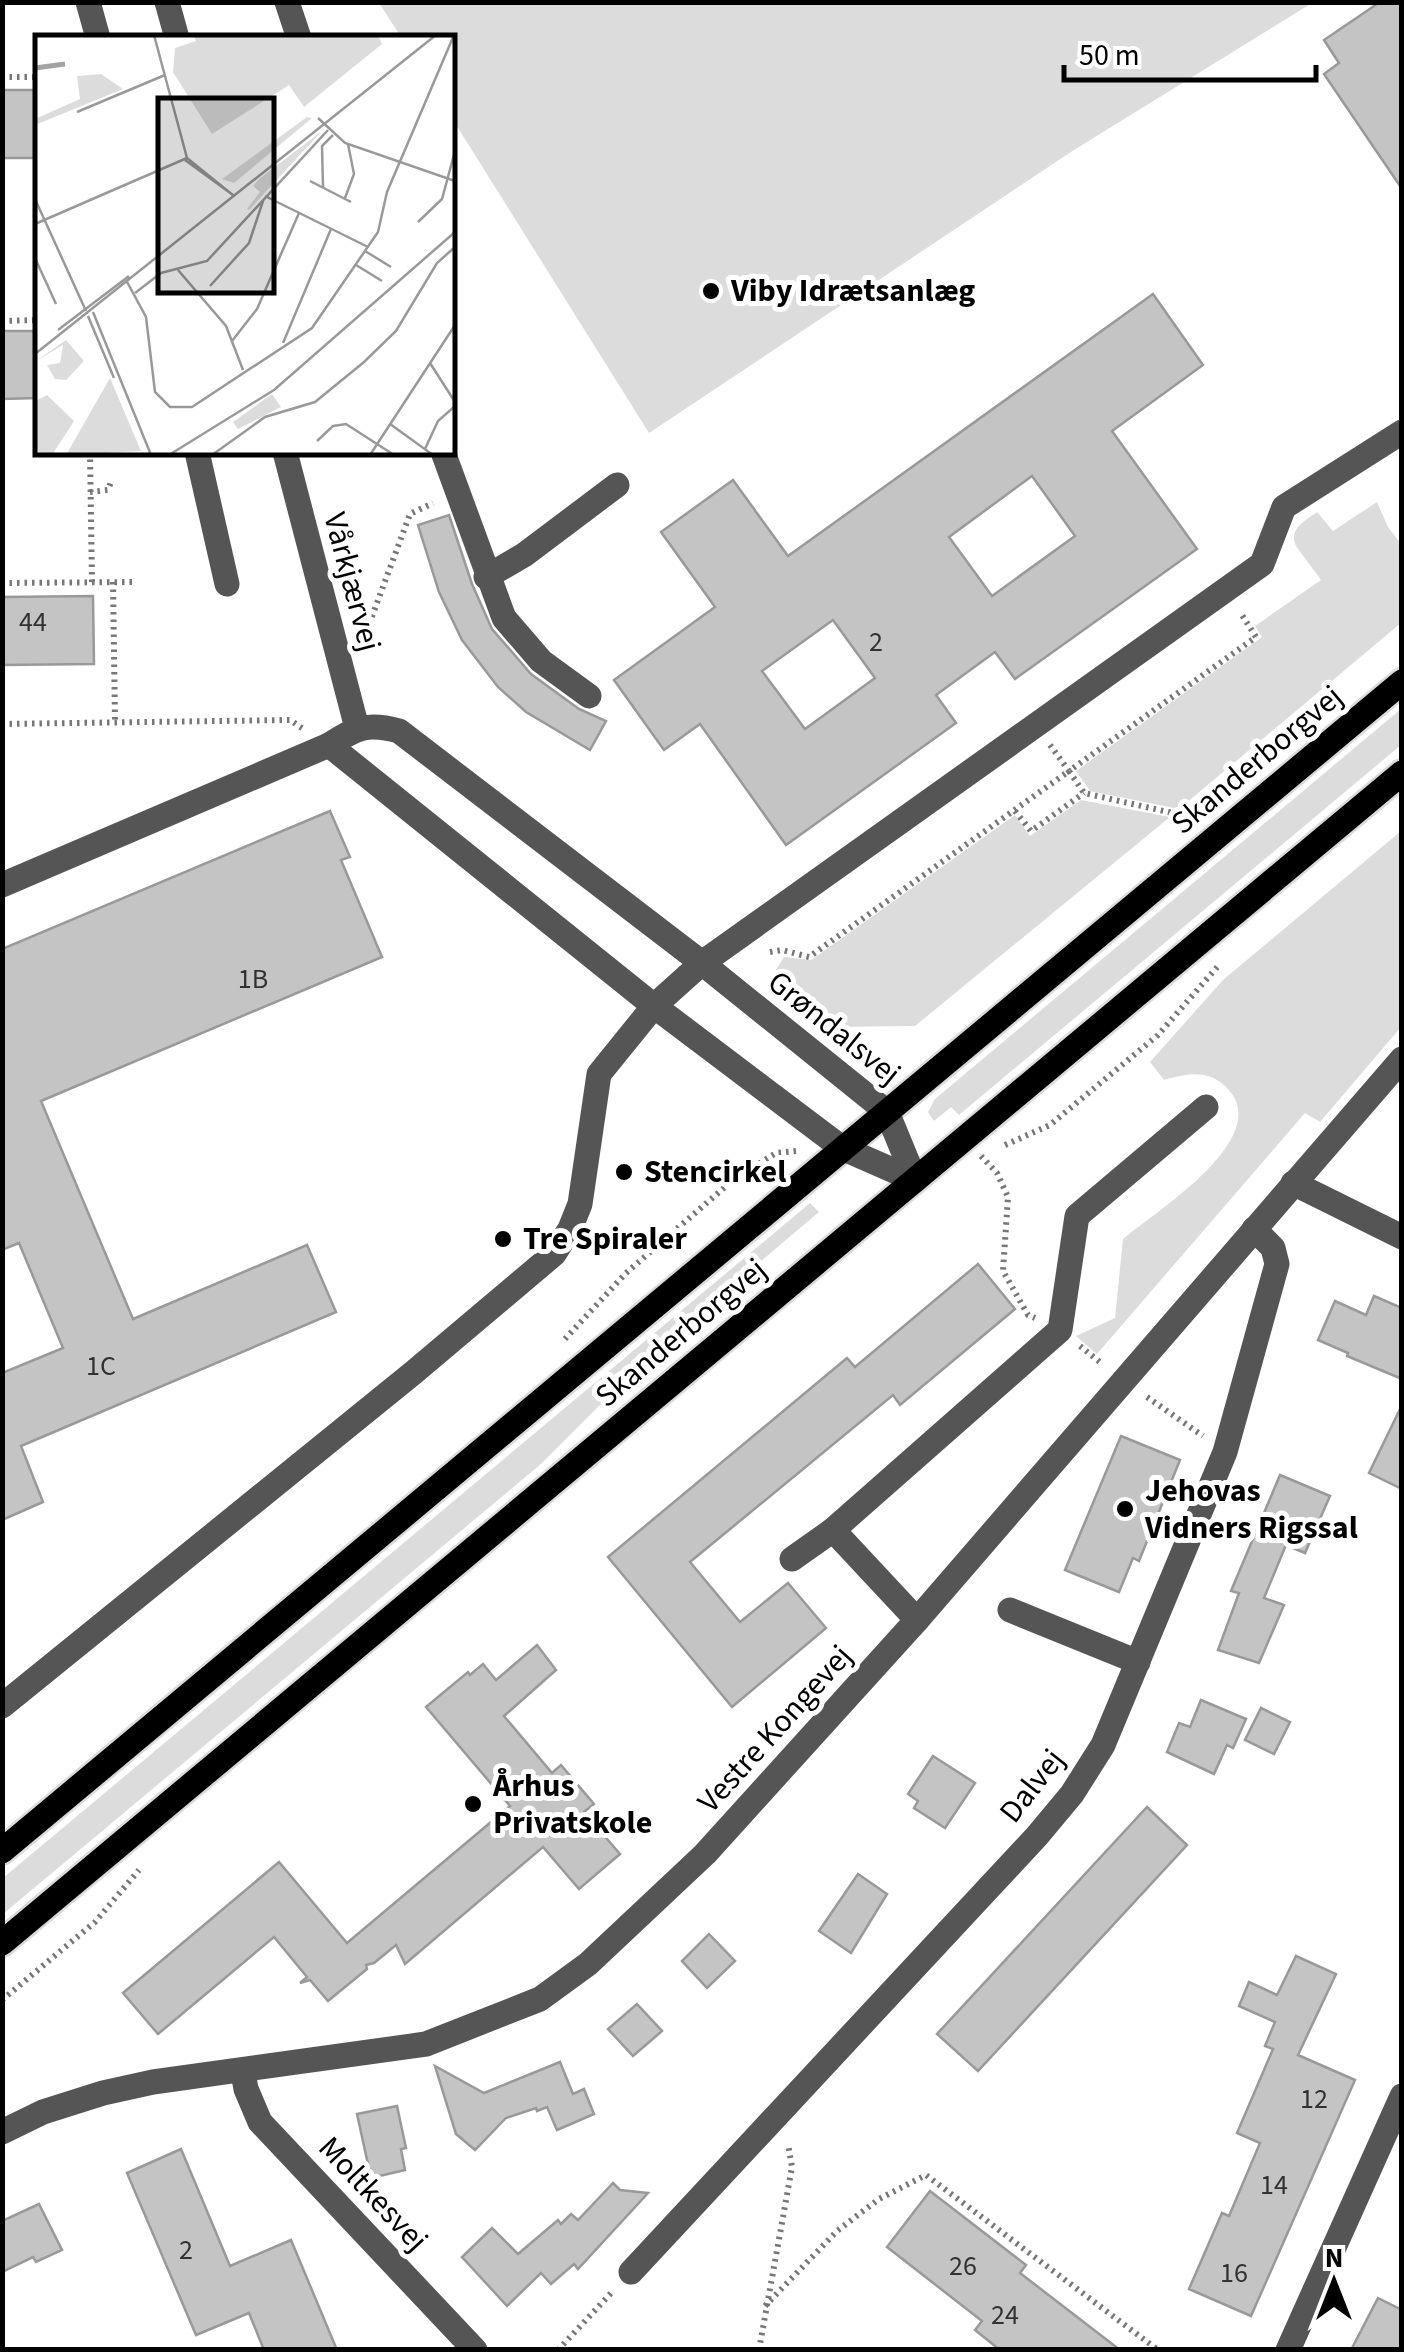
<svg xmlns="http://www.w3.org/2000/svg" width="1404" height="2352" font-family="'Source Sans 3',sans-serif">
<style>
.green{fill:#dcdcdc}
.building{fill:#c4c4c4;stroke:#999;stroke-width:2.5;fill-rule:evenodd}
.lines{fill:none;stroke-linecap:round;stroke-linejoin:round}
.major-casing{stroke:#dbdbdb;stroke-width:30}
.path{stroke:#777;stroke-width:6;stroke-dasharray:2.5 5;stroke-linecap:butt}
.minor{stroke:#555;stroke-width:25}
.major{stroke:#000;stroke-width:25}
.poi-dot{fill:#000;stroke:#fff;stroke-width:4}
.labels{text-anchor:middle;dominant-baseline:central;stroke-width:10;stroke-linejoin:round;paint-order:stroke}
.number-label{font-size:28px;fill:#313131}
.poi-label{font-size:32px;font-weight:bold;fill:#000;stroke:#fff;text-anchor:start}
.street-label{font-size:32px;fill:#000;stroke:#fff}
.inset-river{fill:none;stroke:#a3a3a3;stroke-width:5}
.inset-road{fill:none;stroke:#999;stroke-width:2.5}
.view{fill:#000;fill-opacity:0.15;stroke:#000;stroke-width:5}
.inset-edge{fill:none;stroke:#000;stroke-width:5}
</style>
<rect width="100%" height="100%" fill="#fff"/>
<!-- green -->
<g class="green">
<path d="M379,3H1312L1074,150L649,433L453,120L452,38L401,37Z"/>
<path d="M1377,502L1388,527L1401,544V623L1179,809L1090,791L1076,771L1262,637L1255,626L1321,580L1296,546C1288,529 1305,521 1317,512L1333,531Z"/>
<path d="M1401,709V745L959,1115L951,1107L934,1121L928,1112L935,1099Z"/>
<path d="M1081,800L1170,817L915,1026L830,1027L769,981L784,957L811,960L1015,815L1030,836Z"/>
<path d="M1401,831V1027L1320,1122L1305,1113L1097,1354L1076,1336L1115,1318L1123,1239C1155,1212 1274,1138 1228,1089C1209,1069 1189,1073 1164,1080L1150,1062L1223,980Z"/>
<path d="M810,1203L819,1212L652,1353L541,1464L3,1914V1878Z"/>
</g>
<!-- building -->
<g class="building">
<path d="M1380,2H1402V189L1324,74L1339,63L1324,40Z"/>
<rect x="2" y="90" width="36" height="68"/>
<path d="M1153,294L1203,365L1112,431L1197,549L1015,679L995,652L936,695L956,723L786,845L700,724L664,750L614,680L715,607L661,532L733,480L788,556ZM1032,476L1075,536L992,596L949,537ZM833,620L875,678L805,729L762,671Z"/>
<path d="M2,331H38V398L2,399Z"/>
<path d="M449,515L472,584L492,629L531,674L579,709L606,721L590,750L526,712L498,687L462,640L439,592L418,525Z"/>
<path d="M93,596L94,664L2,665V597Z"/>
<path d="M330,811L350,857L341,860L382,957L41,1101L133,1319L307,1245L336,1312L21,1446L43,1502L2,1520V1373L63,1348L19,1243L2,1250V949Z"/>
<path d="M978,1264L1015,1309L900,1405L893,1395L690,1562L740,1622L788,1583L826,1628L732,1707L608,1557L847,1358L855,1367Z"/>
<path d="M1374,1296L1402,1308V1379L1347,1356L1348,1353L1318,1340L1335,1301L1366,1315Z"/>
<path d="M1402,1405V1489L1369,1473Z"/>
<path d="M1121,1436L1180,1460L1139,1561L1133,1558L1119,1592L1065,1570Z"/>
<path d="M1280,1475L1330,1496L1305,1553L1286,1545L1264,1598L1284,1605L1259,1663L1218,1650L1239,1593L1231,1591Z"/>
<path d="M537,1645L556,1670L504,1716L552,1773L561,1765L594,1804L584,1812L620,1854L579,1889L543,1847L405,1964L396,1945L374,1963L366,1965L367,1969L328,2001L310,1980L300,1983L307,1977L274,1937L158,2034L123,1993L279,1862L347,1943L510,1806L426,1707L468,1672L470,1675L483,1664L496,1680Z"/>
<path d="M1201,1700L1246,1719L1233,1748L1227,1745L1214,1774L1167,1752L1179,1723L1190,1727Z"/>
<path d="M1261,1708L1290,1722L1274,1754L1245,1740Z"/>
<path d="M933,1756L975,1783L945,1828L914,1808L918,1801L908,1794Z"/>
<path d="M1147,1807L1187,1845L978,2071L937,2034Z"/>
<path d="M858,1874L887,1894L851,1953L819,1931Z"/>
<path d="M709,1934L735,1961L707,1988L682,1961Z"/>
<path d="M1296,1956L1336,1974L1298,2055L1355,2080L1251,2316L1189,2289L1222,2213L1229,2216L1260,2143L1237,2133L1273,2049L1265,2046L1275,2022L1239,2006L1249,1982L1277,1995Z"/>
<path d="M637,2004L662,2031L633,2056L608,2029Z"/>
<path d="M560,2062L573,2094L584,2089L594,2114L557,2130L547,2107L537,2111L536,2108L506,2118L475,2150L456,2134L435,2066L484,2093Z"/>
<path d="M397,2106L406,2148L401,2149L405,2170L371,2178L357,2114Z"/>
<path d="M181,2149L230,2266L291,2240L337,2350H264L249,2313L196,2335L127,2173Z"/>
<path d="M613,2183L620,2190L648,2193L578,2269L574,2264L551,2284L541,2273L507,2306L462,2257L492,2228L518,2254L558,2220L561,2224L571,2214L578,2220Z"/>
<path d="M930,2191L1026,2265L1020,2273L1120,2350H1000L975,2330L982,2321L887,2247Z"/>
<path d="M39,2204L62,2250L36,2262L33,2257L2,2272V2221Z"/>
<path d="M1378,2298L1402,2310V2350H1351Z"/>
</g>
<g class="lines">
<defs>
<g id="major">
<path d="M2,1851L1402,682"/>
<path d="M2,1943L1402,773"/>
</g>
</defs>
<!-- major casing -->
<use href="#major" class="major-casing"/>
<!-- path -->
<g class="path">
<path d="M2,77H38"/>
<path d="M2,321L38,320"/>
<path d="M90,452L92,582"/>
<path d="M90,492L108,490L112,479"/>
<path d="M113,582L115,722"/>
<path d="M2,583L135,582"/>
<path d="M364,638L410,514L433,503"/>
<path d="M2,724L290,720L302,728"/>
<path d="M1050,745L1069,771L1256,637L1240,612"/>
<path d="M1015,811L1031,831L1084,793"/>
<path d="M770,952L782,950L809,957L1069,771L1084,793L1177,814L1188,826"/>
<path d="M1005,1145L1050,1125L1158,1035L1219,965"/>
<path d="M981,1156L997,1173L1008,1197L1003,1271L1028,1315L1035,1318"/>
<path d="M565,1339L626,1273L733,1180L776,1153L796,1151"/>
<path d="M1080,1346L1101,1363"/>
<path d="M1147,1397L1203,1436"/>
<path d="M2,2000L95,1922L139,1870"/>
<path d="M765,2306L837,2231L879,2199L926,2175L1158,2350"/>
<path d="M558,2350L613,2291"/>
<path d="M759,2350L792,2167L788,2144"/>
</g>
<!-- minor -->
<g class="minor">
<path d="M88,2L98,38"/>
<path d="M167,2L177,38"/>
<path d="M287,2L299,38"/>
<path d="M197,452L227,584"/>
<path d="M285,452L357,728"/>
<path d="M443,452L504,618L541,661L589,696"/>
<path d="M486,577L524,555L617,485"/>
<path d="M329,745L654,1006L842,1148L915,1180"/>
<path d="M2,885L329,745C356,728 367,722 399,731L702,963L887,1112L915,1180"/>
<path d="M1293,1183L1402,1237"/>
<path d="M833,1530L917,1620"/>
<path d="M792,1559L833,1530L1060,1330L1077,1216L1206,1107"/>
<path d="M1010,1610L1138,1662"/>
<path d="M2,1706L413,1373L554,1254L570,1229L580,1204L599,1074L654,1006L702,963L1262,564L1284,507L1402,432"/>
<path d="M243,2072L246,2089L260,2122L475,2350"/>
<path d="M2,2132L43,2112L103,2093L153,2082L426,2044L540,1999L588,1964L705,1854L917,1620L1402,1059"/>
<path d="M631,2272L1037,1836L1072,1794L1103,1745L1225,1452L1277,1264L1273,1248L1254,1229"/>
<path d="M1288,2350L1402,2096"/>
</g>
<!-- major -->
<use href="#major" class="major"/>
</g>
<!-- markers -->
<g class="poi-dot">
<circle cx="711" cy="291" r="10"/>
<circle cx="624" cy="1172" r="10"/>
<circle cx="503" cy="1239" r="10"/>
<circle cx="1125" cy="1509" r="10"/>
<circle cx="473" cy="1804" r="10"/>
</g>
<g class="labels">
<!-- number labels -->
<g class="number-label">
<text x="33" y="622">44</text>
<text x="876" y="642">2</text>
<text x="253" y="979">1B</text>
<text x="101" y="1366">1C</text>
<text x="1314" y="2099">12</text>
<text x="1274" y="2185">14</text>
<text x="186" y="2250">2</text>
<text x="963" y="2266">26</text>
<text x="1234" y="2273">16</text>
<text x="1005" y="2315">24</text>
</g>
<!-- poi labels -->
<g class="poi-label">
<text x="731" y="291">Viby Idrætsanlæg</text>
<text x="644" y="1172">Stencirkel</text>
<text x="523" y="1239">Tre Spiraler</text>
<text x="1145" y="1491">Jehovas<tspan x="1145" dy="37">Vidners Rigssal</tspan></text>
<text x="493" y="1786">Århus<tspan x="493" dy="37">Privatskole</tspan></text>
</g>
<!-- street labels -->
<g class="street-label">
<text transform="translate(352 582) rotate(75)">Vårkjærvej</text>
<text transform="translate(1257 760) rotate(-40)">Skanderborgvej</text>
<text transform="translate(834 1028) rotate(39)">Grøndalsvej</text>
<text transform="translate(681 1333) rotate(-40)">Skanderborgvej</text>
<text transform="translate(775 1729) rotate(-48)">Vestre Kongevej</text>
<text transform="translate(1032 1786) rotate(-52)">Dalvej</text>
<text transform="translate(373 2194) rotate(47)">Moltkesvej</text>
</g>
</g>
<!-- overview -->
<g transform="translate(35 35)">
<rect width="420" height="420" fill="#fff"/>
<path d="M158,0H343L347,9L269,72L254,50L177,99L138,37L140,13L161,6ZM66,39L88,54L0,90V84L45,64L42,41ZM272,82L277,83L199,148L187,144ZM287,96L214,175L212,174L225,157L218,151L224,144ZM31,305L49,326L31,345L20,344L12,330L25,328L28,310L1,326ZM75,343L106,416L31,420ZM237,359L246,372L203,394L198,387ZM12,360L39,386L17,420H0V366Z" fill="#dcdcdc"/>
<path class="inset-river" d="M0,33L30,29"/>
<path class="inset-road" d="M119,0L152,123M42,77L130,40M283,83L310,108L420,146M152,123L199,161M150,125L198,160M275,146L316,167M288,152L287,111L298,100M230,161L333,212M310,163L319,139L313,109M0,164L51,276M383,187L407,164L420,116M0,189L152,123M330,216L356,232M0,223L21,269M321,230L347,246M143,235L191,291L208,335M91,245L111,282L120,357L135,372H157L277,293L343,197L352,157L419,0M175,251L214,208L228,166M100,258L126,238L172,226L293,95M58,277L116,420M53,281L79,343M23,295L94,241M197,306L222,274L264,178M248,308L296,194M0,319L401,0M395,328L420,367M355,389L398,420M282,406L298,391L311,389L359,420M390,414L403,386L420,371M134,420L239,355L420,197M177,420L230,382L280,367L329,327L361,296L402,228L420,212M335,420L420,290"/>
<path class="view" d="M123,63H239V258H123Z"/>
<rect width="420" height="420" class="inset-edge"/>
</g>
<!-- border -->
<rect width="1404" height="2352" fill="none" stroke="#000000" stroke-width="10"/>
<!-- north arrow -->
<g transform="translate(1334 2282)" stroke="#ffffff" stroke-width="8" paint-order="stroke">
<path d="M0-8L18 38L0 25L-18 38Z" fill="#000000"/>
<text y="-15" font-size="28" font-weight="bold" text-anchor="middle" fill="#000000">N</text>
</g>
<!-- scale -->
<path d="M1064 65v15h252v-15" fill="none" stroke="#000000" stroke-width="5"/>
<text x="1079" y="65" font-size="30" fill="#000000" stroke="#ffffff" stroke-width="8" paint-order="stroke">50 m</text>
</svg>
